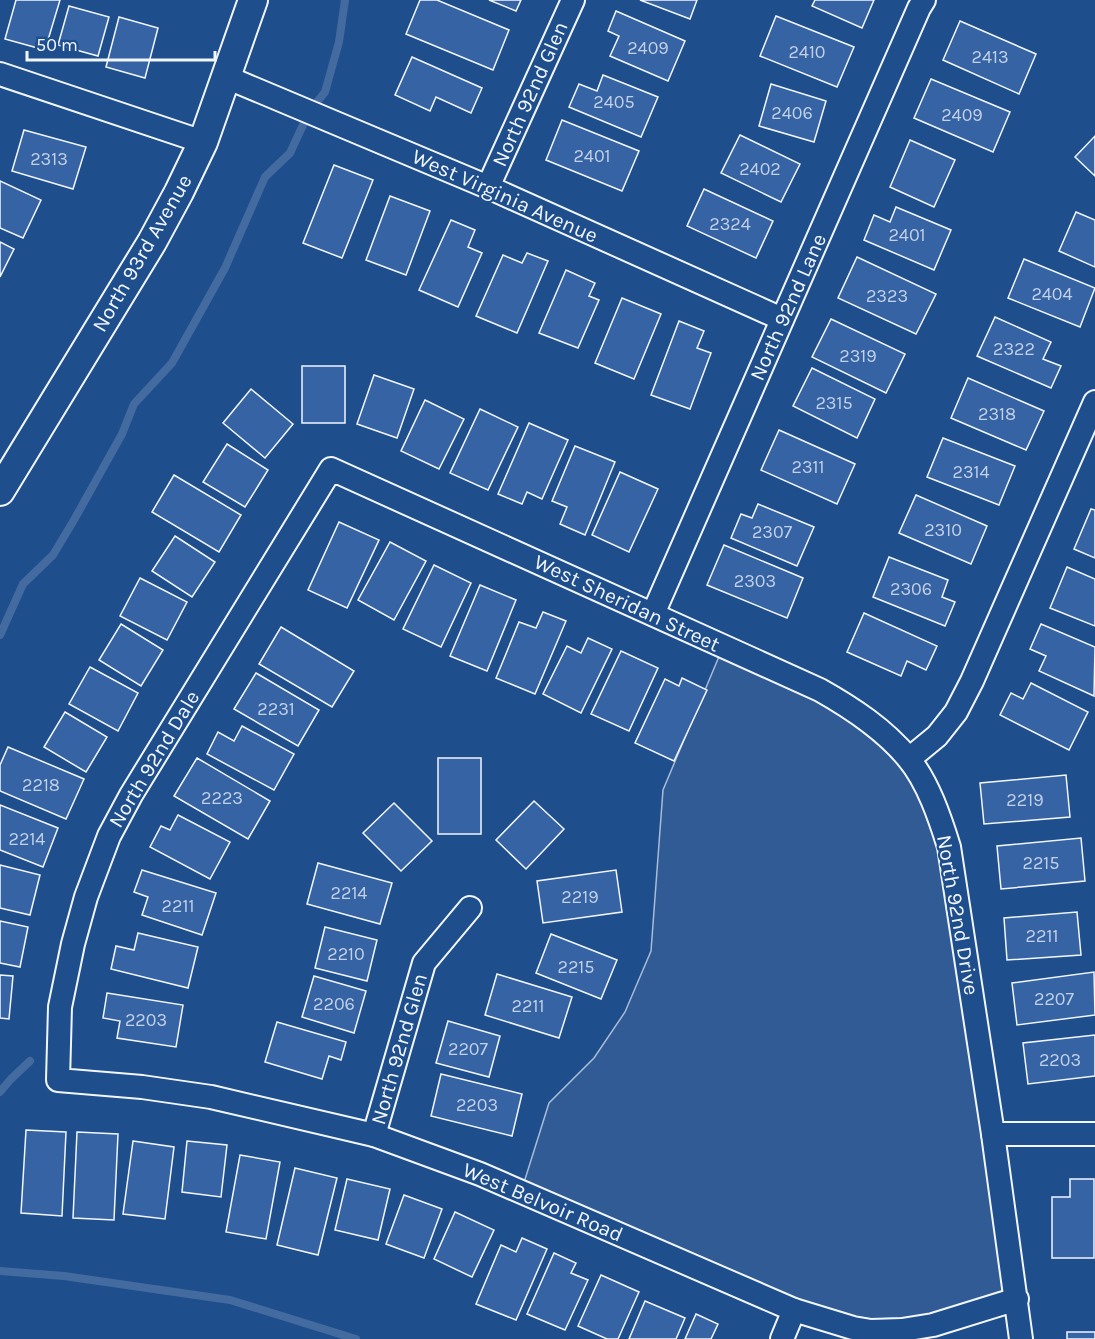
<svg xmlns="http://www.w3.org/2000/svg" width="1095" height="1339" font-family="Karla,sans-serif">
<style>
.built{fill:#305b95;stroke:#a8bbd7;stroke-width:1.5}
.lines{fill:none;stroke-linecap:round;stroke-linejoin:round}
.stream{stroke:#446ba0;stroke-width:8}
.building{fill:#3563a3;stroke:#f2f6ff;stroke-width:1.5}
.minor-casing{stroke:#f2f6ff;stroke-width:26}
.tertiary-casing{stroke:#f2f6ff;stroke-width:32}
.minor{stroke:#1f4e8c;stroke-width:22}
.tertiary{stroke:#1f4e8c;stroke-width:28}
.labels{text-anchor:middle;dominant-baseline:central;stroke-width:4.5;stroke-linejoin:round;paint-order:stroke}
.number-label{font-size:18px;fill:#c3d1e8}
.street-label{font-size:21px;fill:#f2f6ff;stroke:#1f4e8c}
</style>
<rect width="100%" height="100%" fill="#1f4e8c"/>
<!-- built -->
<path class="built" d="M723,647L877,728L940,820L1017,1299L871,1331L521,1192L549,1103L594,1058L625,1012L651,951L663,790Z"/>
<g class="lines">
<!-- stream -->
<g class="stream">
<path d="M0,635L23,584L53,555L74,520L122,434L134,404L172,363L225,268L265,177L290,153L309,112L325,92L339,42L345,0"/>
<path d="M0,1092L11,1079L30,1061"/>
<path d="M0,1271L64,1276L230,1300L356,1339"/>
</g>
</g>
<!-- building -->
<g class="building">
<path d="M16,0H60L45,50L5,39Z"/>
<path d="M420,0H437L509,30L493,70L406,34Z"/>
<path d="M489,0H521L516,11Z"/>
<path d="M640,0H697L690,19Z"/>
<path d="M815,0H874L862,28L812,6Z"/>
<path d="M69,6L109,17L98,56L58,45Z"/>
<path d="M616,11L685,41L668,81L610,56L619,36L608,31Z"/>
<path d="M776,16L854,47L837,87L760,56Z"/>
<path d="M119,17L158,28L145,78L106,67Z"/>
<path d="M960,21L1036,54L1019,94L943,60Z"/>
<path d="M412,57L482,88L471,113L436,97L430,111L395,95Z"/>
<path d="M603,75L658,97L641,137L569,107L579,84L597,91Z"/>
<path d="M931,79L1010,112L993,152L914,118Z"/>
<path d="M771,84L826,101L814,142L759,126Z"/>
<path d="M562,120L639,151L622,191L546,160Z"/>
<path d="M24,130L86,147L73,189L12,171Z"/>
<path d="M740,135L800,164L781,202L721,173Z"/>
<path d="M1095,136V176L1075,157Z"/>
<path d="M910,140L955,160L934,207L890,187Z"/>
<path d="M334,165L373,180L342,258L303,243Z"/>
<path d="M0,181L41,200L23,238L0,228Z"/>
<path d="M704,189L773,221L756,258L687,226Z"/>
<path d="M390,196L430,211L406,275L366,260Z"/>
<path d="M896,207L951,230L934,270L864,240L874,215L890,222Z"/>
<path d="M1076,212L1095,220V267L1059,251Z"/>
<path d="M451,220L475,230L468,247L482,253L458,307L419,290Z"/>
<path d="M0,242L14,249L0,277Z"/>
<path d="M527,253L548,261L517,333L476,316L503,255L522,263Z"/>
<path d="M857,257L936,294L916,334L838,298Z"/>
<path d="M1024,259L1095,288L1080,327L1008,298Z"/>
<path d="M566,270L595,283L589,296L599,300L578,348L539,333Z"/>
<path d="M622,298L661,314L634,379L595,363Z"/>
<path d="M995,317L1051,342L1043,359L1061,366L1051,388L977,356Z"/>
<path d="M831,319L905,354L886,393L812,357Z"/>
<path d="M679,321L704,331L697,348L711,353L690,409L651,395Z"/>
<rect x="302" y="366" width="43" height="57"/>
<path d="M812,368L875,399L857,438L793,406Z"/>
<path d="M374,375L414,389L397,438L357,424Z"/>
<path d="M968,378L1044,411L1026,450L951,418Z"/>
<path d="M251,389L293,424L265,458L223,423Z"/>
<path d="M425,400L464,419L439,469L401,451Z"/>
<path d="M480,409L518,427L488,490L450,473Z"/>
<path d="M529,423L568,440L542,499L527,492L522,504L498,494Z"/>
<path d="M779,430L855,464L837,504L761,470Z"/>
<path d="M943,438L1015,466L999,505L927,477Z"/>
<path d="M227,444L268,470L245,507L203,482Z"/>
<path d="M575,446L615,462L585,535L560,524L567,507L552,501Z"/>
<path d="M620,472L658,489L629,552L592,535Z"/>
<path d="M174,475L241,515L219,552L152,512Z"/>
<path d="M916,495L987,526L971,564L899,533Z"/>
<path d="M758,504L814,527L797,566L731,538L741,514L752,518Z"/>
<path d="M1091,509L1095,510V558L1074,549Z"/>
<path d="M339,522L379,540L347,608L308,590Z"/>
<path d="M175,536L215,562L192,597L152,571Z"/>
<path d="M390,542L426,561L394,620L358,600Z"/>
<path d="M724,545L803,578L787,618L707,585Z"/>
<path d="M889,557L948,580L942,597L955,602L945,626L873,597Z"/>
<path d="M434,565L471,583L441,647L403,629Z"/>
<path d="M1067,567L1095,579V626L1050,608Z"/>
<path d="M140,578L187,602L167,640L120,616Z"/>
<path d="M480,585L516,600L487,671L450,656Z"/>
<path d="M543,612L566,621L535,694L496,678L519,622L536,628Z"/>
<path d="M864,613L937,646L926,670L907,661L901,676L847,652Z"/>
<path d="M121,624L163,650L141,686L99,660Z"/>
<path d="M1041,624L1095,647L1094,696L1039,671L1046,656L1030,649Z"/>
<path d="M281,627L354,671L332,707L259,664Z"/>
<path d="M588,638L612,649L581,713L543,694L567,646L581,653Z"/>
<path d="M621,651L658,668L629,731L591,714Z"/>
<path d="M90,667L138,693L118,731L69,704Z"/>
<path d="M256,673L319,710L298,746L234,709Z"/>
<path d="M682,678L707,690L674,761L635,743L665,679L679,686Z"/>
<path d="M1031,683L1088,712L1069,750L1000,715L1011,693L1023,699Z"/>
<path d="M65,712L107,737L86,772L44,747Z"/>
<path d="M242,726L294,754L274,790L207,754L218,732L234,741Z"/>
<path d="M8,747L84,779L66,819L0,791V765Z"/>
<path d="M197,758L270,801L248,839L174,796Z"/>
<rect x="438" y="758" width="43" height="76"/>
<path d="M1066,775L1070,817L984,824L980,783Z"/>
<path d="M534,801L564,829L526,869L496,840Z"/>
<path d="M394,803L432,841L401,871L363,833Z"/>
<path d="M0,805L58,828L43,867L0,850Z"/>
<path d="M178,815L230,842L210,879L150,847L161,826L170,830Z"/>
<path d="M1081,838L1085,881L1001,889L997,846Z"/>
<path d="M318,863L392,883L380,924L307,904Z"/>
<path d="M0,865L40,875L30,915L0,908Z"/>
<path d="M142,870L216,893L202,935L142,915L148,897L134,892Z"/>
<path d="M616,870L622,912L543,923L537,881Z"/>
<path d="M1077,912L1081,955L1007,960L1004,918Z"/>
<path d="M0,921L28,927L20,967L0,963Z"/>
<path d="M325,927L377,940L367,981L315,968Z"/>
<path d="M138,933L198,947L188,988L111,969L116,946L134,950Z"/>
<path d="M551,934L617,960L601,999L536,973Z"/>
<path d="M1094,972L1095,1015L1017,1025L1012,983Z"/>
<path d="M497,974L572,997L559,1038L485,1015Z"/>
<path d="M0,975L13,976L9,1019L0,1018Z"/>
<path d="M314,976L366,991L354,1033L302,1017Z"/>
<path d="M107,993L183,1005L176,1047L117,1038L120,1021L103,1018Z"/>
<path d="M448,1021L500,1036L489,1077L436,1063Z"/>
<path d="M277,1022L346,1042L341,1060L329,1056L322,1079L265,1062Z"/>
<path d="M1095,1035V1076L1028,1084L1023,1043Z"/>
<path d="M441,1074L522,1094L512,1136L431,1116Z"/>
<path d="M26,1130L66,1132L62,1216L21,1213Z"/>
<path d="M77,1132L118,1134L114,1220L73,1218Z"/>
<path d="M133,1141L174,1147L165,1219L123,1214Z"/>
<path d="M187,1141L227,1145L221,1197L182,1192Z"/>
<path d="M240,1155L280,1162L266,1239L226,1232Z"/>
<path d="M295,1168L337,1178L318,1255L277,1245Z"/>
<path d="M347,1179L390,1189L378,1240L335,1230Z"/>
<path d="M1070,1179H1094V1258H1052V1197H1070Z"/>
<path d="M404,1195L442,1209L424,1258L386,1244Z"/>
<path d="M455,1212L494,1230L472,1277L434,1259Z"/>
<path d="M522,1238L547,1249L516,1320L476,1304L501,1245L516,1252Z"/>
<path d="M554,1253L576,1263L571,1273L588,1280L565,1330L527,1314Z"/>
<path d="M601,1275L639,1292L618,1339H607L578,1326Z"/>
<path d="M645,1301L685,1318L676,1339H629Z"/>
<path d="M696,1314L718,1324L711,1339H685Z"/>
<rect x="1067" y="1332" width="28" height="7"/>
</g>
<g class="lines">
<defs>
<g id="minor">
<path d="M0,74L203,142"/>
<path d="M226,77L488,187L782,319"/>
<path d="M488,187L573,0"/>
<path d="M653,614L919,8L924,0"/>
<path d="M909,759L937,736L956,712L972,681L1095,402"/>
<path d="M993,1134H1095"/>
<path d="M374,1135L424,963L470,908"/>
<path d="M1017,1299L933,1325L902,1330L871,1331L853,1328L794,1310L480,1174L374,1135L211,1097L142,1087L58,1080L60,1007L73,944L86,897L109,836L131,795L331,469L820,690C852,708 884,729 908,758C928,782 940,818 949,847L993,1134L1021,1339"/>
<path d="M782,1339L794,1310"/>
</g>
<path id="tertiary" d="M0,491L152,242L179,192L203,142L253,0"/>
</defs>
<!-- minor casing -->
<use href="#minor" class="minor-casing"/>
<!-- tertiary casing -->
<use href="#tertiary" class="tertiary-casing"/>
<!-- minor -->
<use href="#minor" class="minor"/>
<!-- tertiary -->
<use href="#tertiary" class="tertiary"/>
</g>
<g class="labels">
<!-- number labels -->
<g class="number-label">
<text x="648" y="48">2409</text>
<text x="807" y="52">2410</text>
<text x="990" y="57">2413</text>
<text x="614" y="102">2405</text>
<text x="792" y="113">2406</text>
<text x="962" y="115">2409</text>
<text x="592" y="156">2401</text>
<text x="49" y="159">2313</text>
<text x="760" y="169">2402</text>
<text x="730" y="224">2324</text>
<text x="907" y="235">2401</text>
<text x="1052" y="294">2404</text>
<text x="887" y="296">2323</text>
<text x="1014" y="349">2322</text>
<text x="858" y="356">2319</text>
<text x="834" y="403">2315</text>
<text x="997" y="414">2318</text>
<text x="808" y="467">2311</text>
<text x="971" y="472">2314</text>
<text x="943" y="530">2310</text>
<text x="772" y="532">2307</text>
<text x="755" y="581">2303</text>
<text x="911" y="589">2306</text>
<text x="276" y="709">2231</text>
<text x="41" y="785">2218</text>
<text x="222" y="798">2223</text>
<text x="1025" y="800">2219</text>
<text x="27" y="839">2214</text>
<text x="1041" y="863">2215</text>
<text x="349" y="893">2214</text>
<text x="580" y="897">2219</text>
<text x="178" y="906">2211</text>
<text x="1042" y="936">2211</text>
<text x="346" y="954">2210</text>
<text x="576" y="967">2215</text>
<text x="1054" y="999">2207</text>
<text x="334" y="1004">2206</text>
<text x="528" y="1006">2211</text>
<text x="146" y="1020">2203</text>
<text x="468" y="1049">2207</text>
<text x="1060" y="1060">2203</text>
<text x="477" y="1105">2203</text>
</g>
<!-- street labels -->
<g class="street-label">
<text transform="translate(530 94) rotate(-66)">North 92nd Glen</text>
<text transform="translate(505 196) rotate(24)">West Virginia Avenue</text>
<text transform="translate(142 253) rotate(-60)">North 93rd Avenue</text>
<text transform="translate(788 307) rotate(-66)">North 92nd Lane</text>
<text transform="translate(627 603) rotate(25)">West Sheridan Street</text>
<text transform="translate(154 759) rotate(-59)">North 92nd Dale</text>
<text transform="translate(958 915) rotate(80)">North 92nd Drive</text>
<text transform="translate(399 1049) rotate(-74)">North 92nd Glen</text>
<text transform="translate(543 1202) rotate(23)">West Belvoir Road</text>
</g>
</g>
<!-- scale -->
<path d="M27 51v9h188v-9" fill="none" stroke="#f2f6ff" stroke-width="3"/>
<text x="36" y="51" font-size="18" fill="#f2f6ff" stroke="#1f4e8c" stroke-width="4.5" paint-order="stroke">50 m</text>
</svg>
